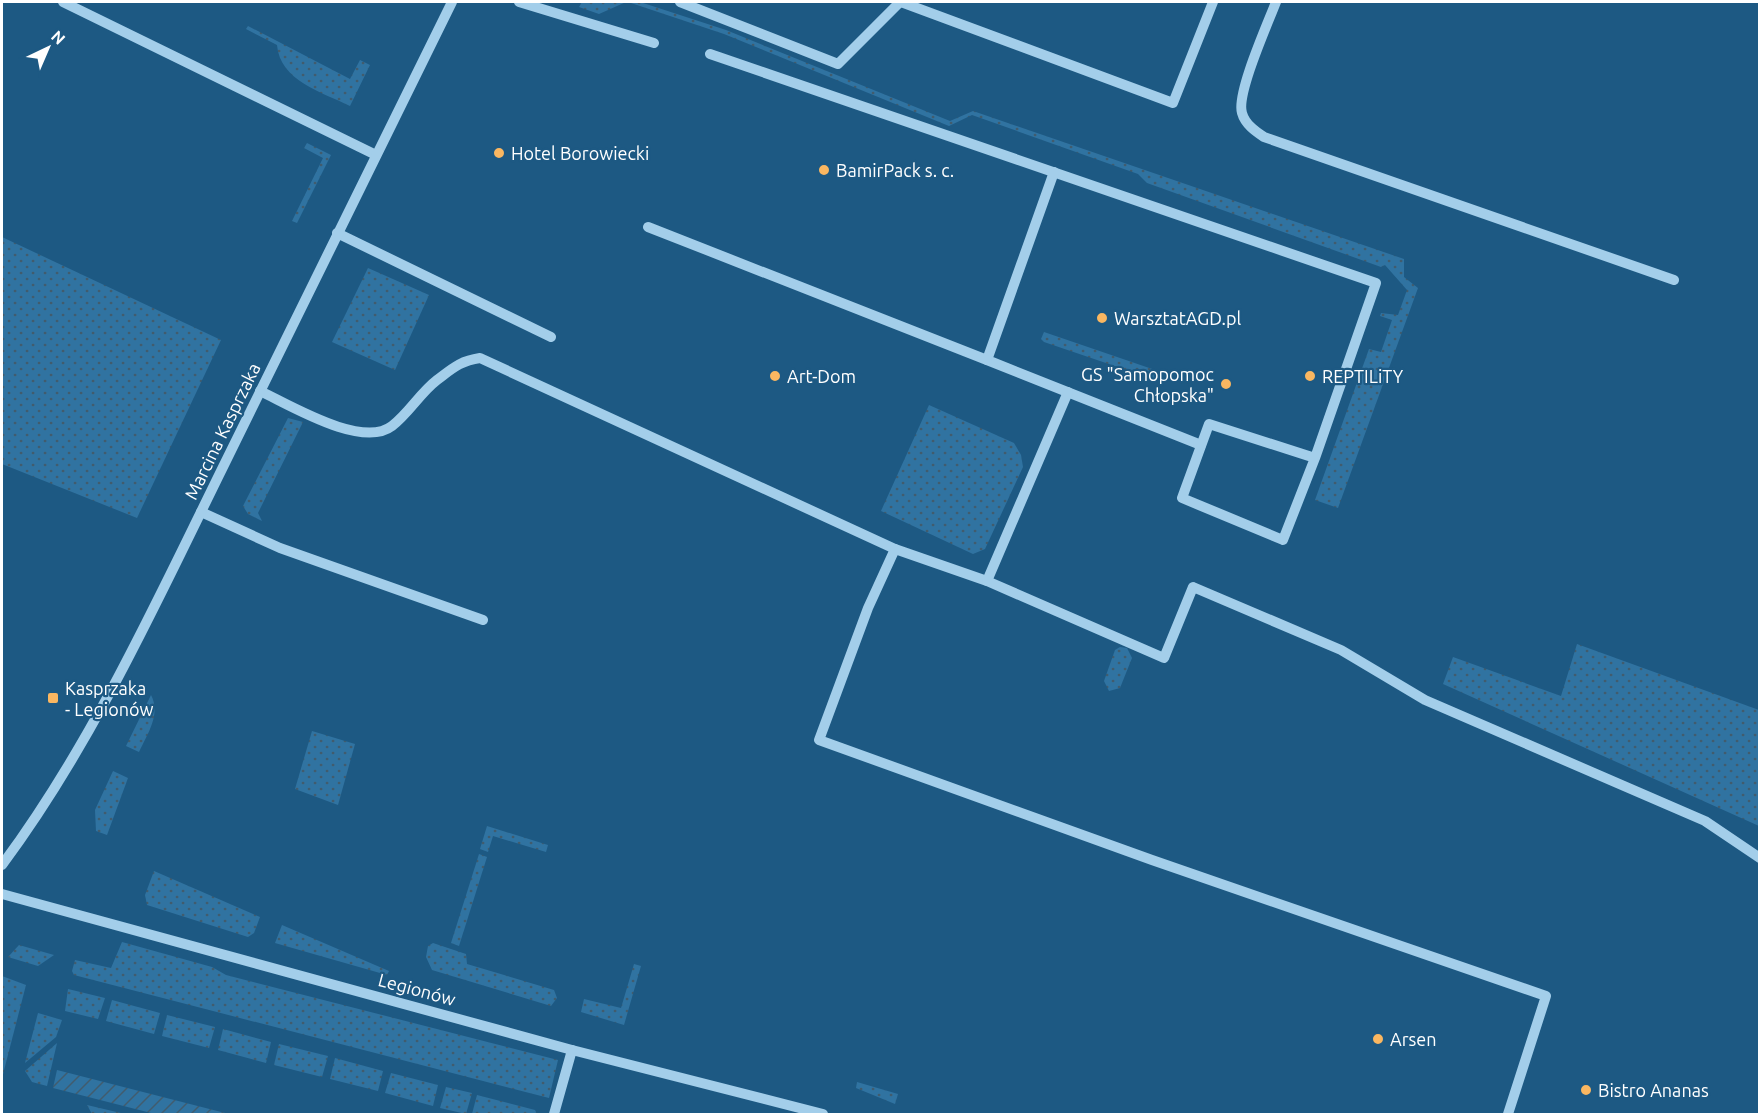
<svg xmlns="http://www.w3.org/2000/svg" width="1761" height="1116" font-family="Ubuntu,sans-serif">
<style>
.grass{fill:url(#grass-dots)}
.garden{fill:url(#garden-furrows)}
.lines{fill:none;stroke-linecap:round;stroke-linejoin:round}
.minor{stroke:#a3ceea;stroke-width:10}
.poi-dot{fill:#fab761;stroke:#1d5983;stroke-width:2}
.labels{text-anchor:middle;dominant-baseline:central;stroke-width:4.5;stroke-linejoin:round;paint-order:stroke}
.poi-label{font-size:18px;fill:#fff;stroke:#1d5983;text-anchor:start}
.street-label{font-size:18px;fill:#fff;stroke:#1d5983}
</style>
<defs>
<pattern id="grass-dots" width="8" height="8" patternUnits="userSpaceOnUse" patternTransform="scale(1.5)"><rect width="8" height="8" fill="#3073a1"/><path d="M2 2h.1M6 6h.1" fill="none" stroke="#415c6e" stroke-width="1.8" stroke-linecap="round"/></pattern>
<pattern id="garden-furrows" width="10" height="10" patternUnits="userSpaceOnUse" patternTransform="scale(1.5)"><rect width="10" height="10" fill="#3073a1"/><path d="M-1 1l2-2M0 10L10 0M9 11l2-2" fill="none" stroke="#415c6e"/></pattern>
</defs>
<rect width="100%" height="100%" fill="#1d5983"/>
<!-- grass -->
<g class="grass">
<path d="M582,2H626L599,14L579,7Z"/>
<path d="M628,2H640L726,30L950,121L973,111L1404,259V277L1418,288L1338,508L1315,500L1369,349L1381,352L1392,320L1380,316L1381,313L1398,315L1407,290L1385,265L1381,267L1147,183L1138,174L972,115L949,126L724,34Z"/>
<path d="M248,26L350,79L360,60L370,65L350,106C322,92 280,81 277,45L246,29Z"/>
<path d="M307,143L331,155L297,223L292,221L323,158L304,148Z"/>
<path d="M2,237L221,340L137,518L2,464Z"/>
<path d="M368,268L429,295L395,370L332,342Z"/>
<path d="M1044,332L1158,371L1156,380L1044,342L1041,339Z"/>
<path d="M929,405L1014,443L1021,455L1023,467L985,549L973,554L881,511Z"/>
<path d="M288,418L303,422L258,513L262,521L248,514L243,506Z"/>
<path d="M1577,644L1759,710V826L1443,684L1453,657L1561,696Z"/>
<path d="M1120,647L1127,648L1132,658L1120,688L1109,691L1104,681L1115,650Z"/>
<path d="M151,695C161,714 148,733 139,752L126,746Z"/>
<path d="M312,731L355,744L338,805L295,789Z"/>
<path d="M113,771L128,778L107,835L96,831L95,810Z"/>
<path d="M487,826L548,845L546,852L493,836L488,852L480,849Z"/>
<path d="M479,854L487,857L459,946L451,943Z"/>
<path d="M154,871L260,917L254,933L248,937L147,905L145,895Z"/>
<path d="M282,925L389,971L387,975L275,943Z"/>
<path d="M122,942L212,967L226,975L558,1060L549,1098L74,975L72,971L75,960L111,968Z"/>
<path d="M433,943L466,954L467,964L554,990L557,998L551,1006L432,970L426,957L428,946Z"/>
<path d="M19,945L54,955L38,966L8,957Z"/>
<path d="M634,964L641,966L624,1025L581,1012L584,999L621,1008Z"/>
<path d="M2,976L26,985L2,1078Z"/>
<path d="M68,989L105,998L98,1019L65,1011Z"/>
<path d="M112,1000L160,1013L154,1034L106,1021Z"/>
<path d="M38,1013L62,1020L56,1037L25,1063Z"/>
<path d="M167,1015L215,1027L209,1048L162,1036Z"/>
<path d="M223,1029L271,1042L266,1063L218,1050Z"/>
<path d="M57,1043L47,1086L32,1082L25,1071Z"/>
<path d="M279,1044L328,1056L322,1077L274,1065Z"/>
<path d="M335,1058L383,1071L378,1091L330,1079Z"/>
<path d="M391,1073L438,1085L433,1106L385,1093Z"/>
<path d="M857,1082L898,1094L895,1104L856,1088Z"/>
<path d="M446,1087L472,1093L466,1114L440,1108Z"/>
<path d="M477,1095L535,1110L537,1114H472Z"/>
<path d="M87,1105L125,1114H92Z"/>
</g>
<!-- garden -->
<path class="garden" d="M57,1070L229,1114H155L53,1088Z"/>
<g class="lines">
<!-- minor -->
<g class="minor">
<path d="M63,2L376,155"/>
<path d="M519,2L654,43"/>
<path d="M680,2L838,64L900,2"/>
<path d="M901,2L1173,103L1213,2"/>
<path d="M1276,2C1268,23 1236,94 1242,113C1245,124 1255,131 1264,137L1674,280"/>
<path d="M710,54L1376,283L1315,458L1283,540L1182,498L1209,424L1315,458"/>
<path d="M1054,172L987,360L1201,445"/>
<path d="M648,227L987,360"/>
<path d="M337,233L551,337"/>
<path d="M260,391C290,405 362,449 392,426C409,413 420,393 437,380C453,368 460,361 480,358L895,549L868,608L819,740L1152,860L1546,996L1508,1114"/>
<path d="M201,512L280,548L483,620"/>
<path d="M895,549L987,581L1164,658L1193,587L1341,650L1425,700L1705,821L1760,858"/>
<path d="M987,581L1068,392"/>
<path d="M2,865C92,744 156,603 223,467C299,312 376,157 452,2"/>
<path d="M2,894L572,1050L823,1114"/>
<path d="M554,1114L572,1050"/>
</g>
</g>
<!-- markers -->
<g class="poi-dot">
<circle cx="499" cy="153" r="6"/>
<circle cx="824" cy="170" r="6"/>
<circle cx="1102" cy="318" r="6"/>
<circle cx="775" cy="376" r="6"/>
<circle cx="1310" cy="376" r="6"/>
<circle cx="1226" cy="384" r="6"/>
<rect x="47" y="692" width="12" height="12" rx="3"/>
<circle cx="1378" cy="1039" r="6"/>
<circle cx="1586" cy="1090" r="6"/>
</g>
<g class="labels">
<!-- poi labels -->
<g class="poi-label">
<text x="511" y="153">Hotel Borowiecki</text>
<text x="836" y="170">BamirPack s. c.</text>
<text x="1114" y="318">WarsztatAGD.pl</text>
<text x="1214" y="374" text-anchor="end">GS "Samopomoc<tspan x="1214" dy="21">Chłopska"</tspan></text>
<text x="787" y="376">Art-Dom</text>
<text x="1322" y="376">REPTILiTY</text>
<text x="65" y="688">Kasprzaka<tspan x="65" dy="21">- Legionów</tspan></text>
<text x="1390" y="1039">Arsen</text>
<text x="1598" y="1090">Bistro Ananas</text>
</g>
<!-- street labels -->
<g class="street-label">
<text transform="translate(222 431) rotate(-64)">Marcina Kasprzaka</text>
<text transform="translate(417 989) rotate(15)">Legionów</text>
</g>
</g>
<!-- border -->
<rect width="1761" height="1116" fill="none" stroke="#ffffff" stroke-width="6"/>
<!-- north arrow -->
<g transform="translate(48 48) rotate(44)" stroke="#1d5983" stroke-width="4.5" paint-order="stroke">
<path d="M0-4.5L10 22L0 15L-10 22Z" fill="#ffffff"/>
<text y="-9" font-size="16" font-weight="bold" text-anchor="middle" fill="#ffffff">N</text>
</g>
</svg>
